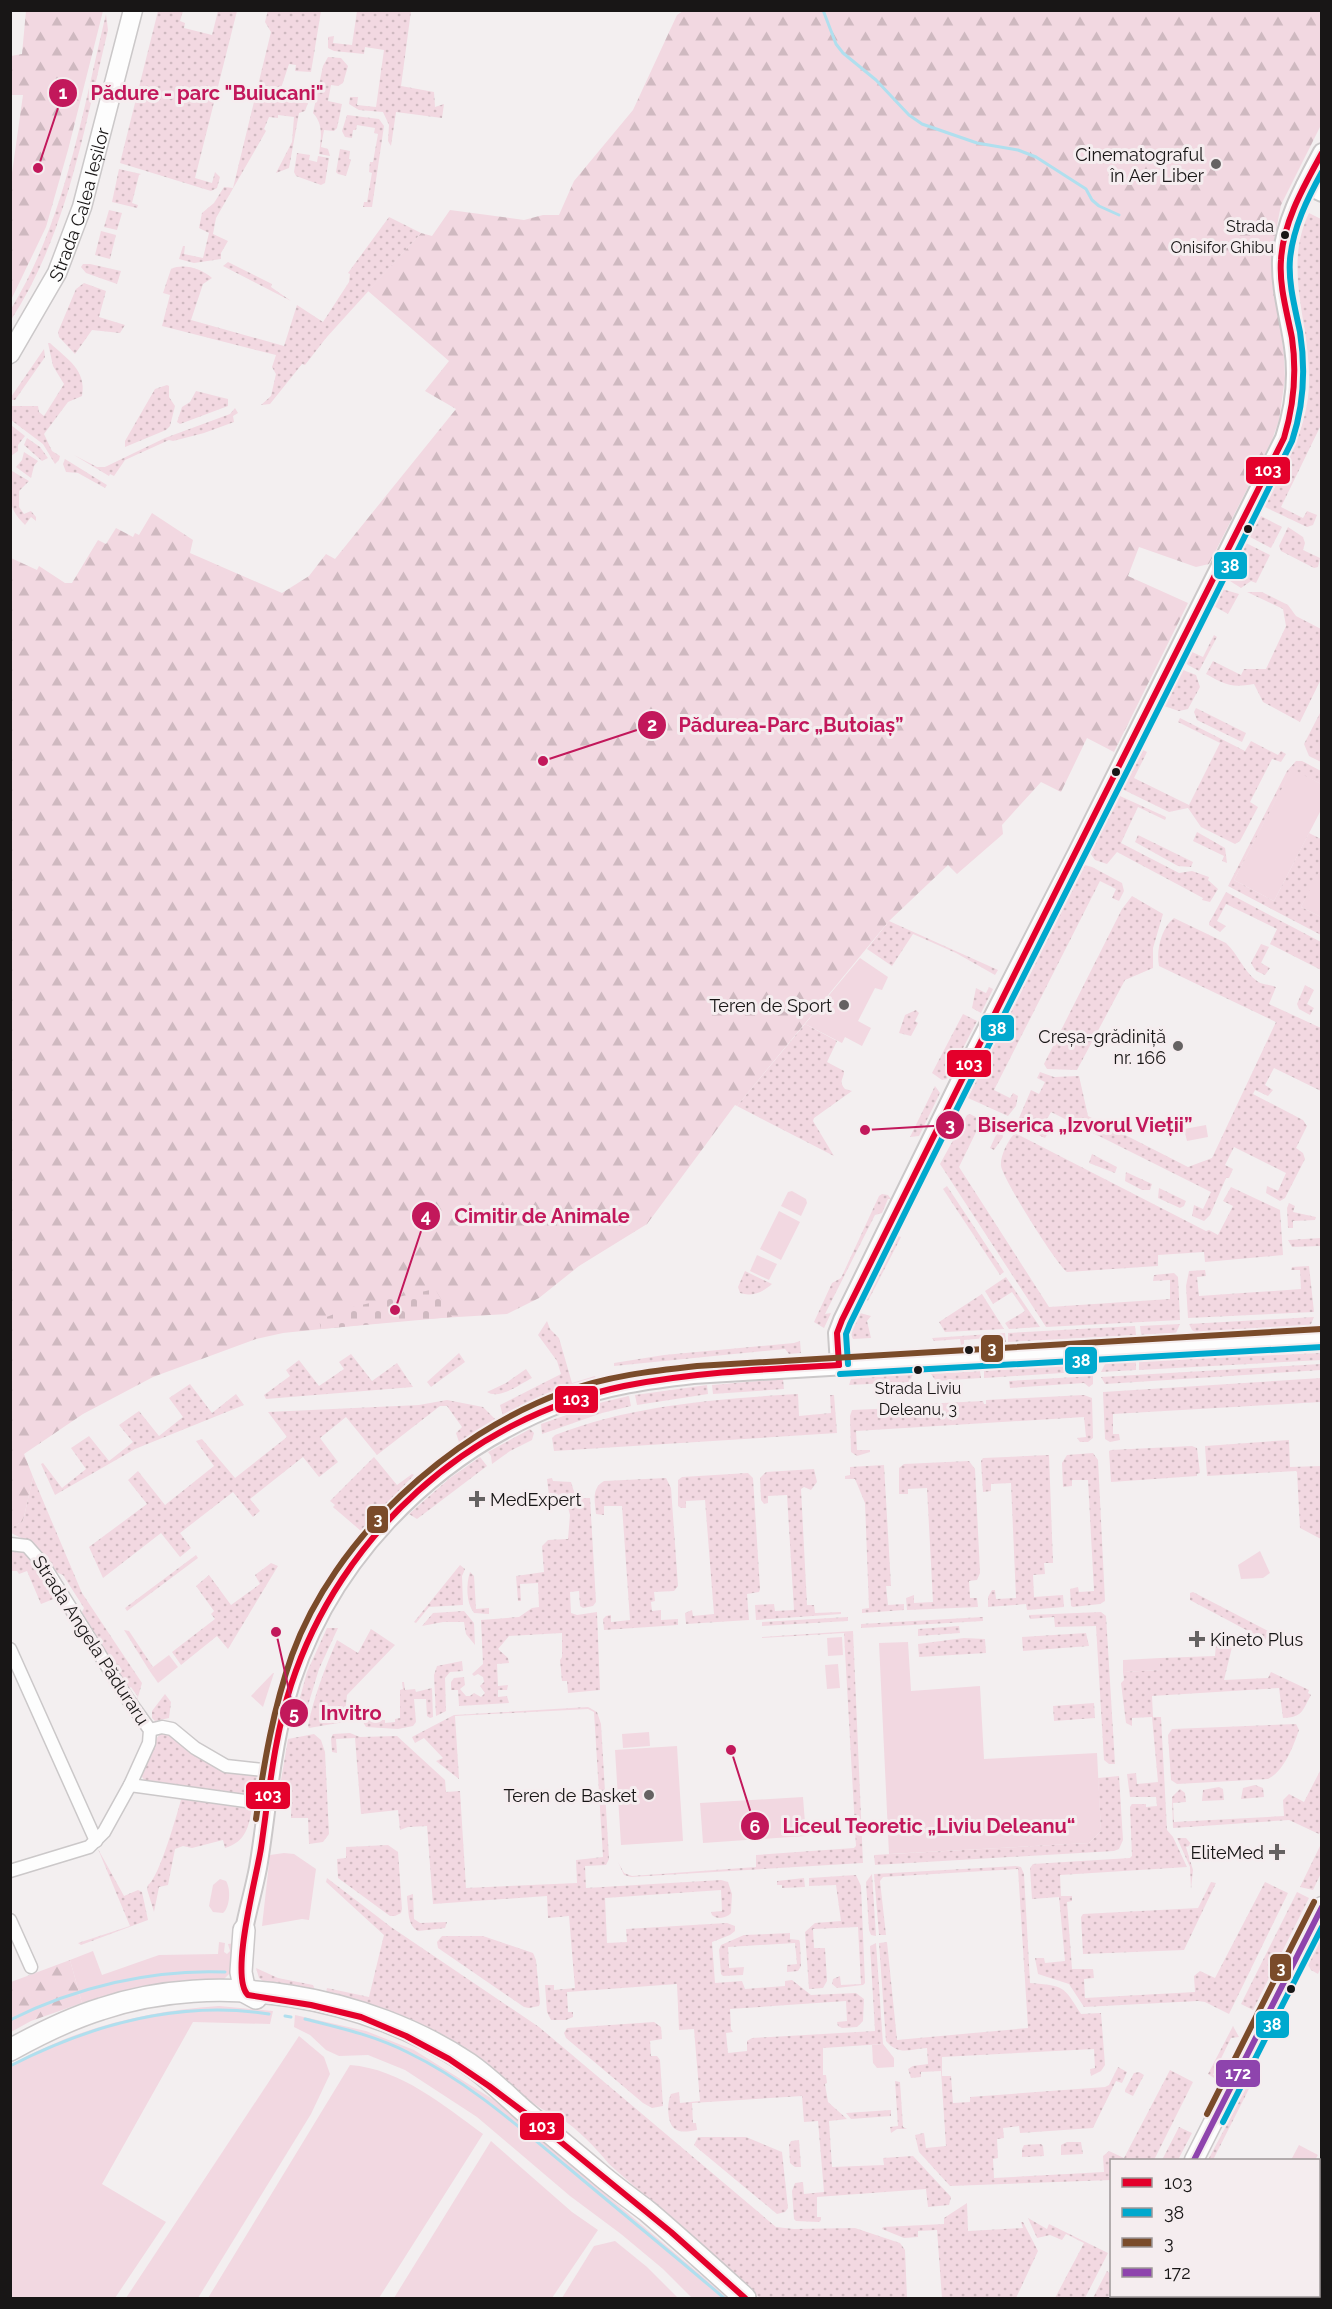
<svg xmlns="http://www.w3.org/2000/svg" width="1332" height="2309" font-family="Raleway,sans-serif">
<style>
.green{fill:#f2d8e1}
.forest{fill:url(#forest-firs)}
.cemetery{fill:url(#cemetery-stones)}
.garden{fill:url(#garden-dots)}
.lines{fill:none;stroke-linecap:round;stroke-linejoin:round}
.stream{stroke:#b0dfee;stroke-width:3}
.street-casing{stroke:#cbc8c9;stroke-width:15}
.secondary-casing{stroke:#cbc8c9;stroke-width:20}
.primary-casing{stroke:#cbc8c9;stroke-width:21}
.highway-casing{stroke:#cbc8c9;stroke-width:24}
.street{stroke:#fdfdfd;stroke-width:12}
.secondary{stroke:#fdfdfd;stroke-width:16}
.primary{stroke:#fdfdfd;stroke-width:18}
.highway{stroke:#fdfdfd;stroke-width:21}
.bus-1-casing{stroke:#f5edef;stroke-width:10}
.bus-2-casing{stroke:#f5edef;stroke-width:10}
.bus-3-casing{stroke:#f5edef;stroke-width:10}
.bus-4-casing{stroke:#f5edef;stroke-width:10}
.bus-1{stroke:#e4002b;stroke-width:6}
.bus-2{stroke:#00a9ce;stroke-width:6}
.bus-3{stroke:#7a4b2a;stroke-width:6}
.bus-4{stroke:#8e44ad;stroke-width:6}
.poi-dot{fill:#656262;stroke:#f5edef;stroke-width:2}
.bus-dot{fill:#181616;stroke:#f5edef;stroke-width:2}
.labels{text-anchor:middle;dominant-baseline:central;stroke-width:6;stroke-linejoin:round;paint-order:stroke}
.bus-label{font-size:16px;fill:#181616;stroke:#f5edef;text-anchor:end}
.poi-label{font-size:18px;fill:#181616;stroke:#f5edef;text-anchor:end}
.street-label{font-size:18px;fill:#181616;stroke:#f5edef}
.leader{fill:none;stroke:#c2185b;stroke-width:2}
.callout-dot{fill:#c2185b;stroke:#f5edef;stroke-width:2}
.mark-label{font-size:18px;text-anchor:middle;font-weight:bold;fill:#fff}
.callout-label{font-size:20px;text-anchor:middle;font-weight:bold;fill:#c2185b;stroke:#f5edef;stroke-width:6;stroke-linejoin:round;paint-order:stroke}
.line-badge{stroke:#f5edef;stroke-width:2}
.badge-label{font-size:16px;text-anchor:middle;font-weight:bold;fill:#fff}
</style>
<defs>
<pattern id="forest-firs" width="22" height="20" patternUnits="userSpaceOnUse" patternTransform="scale(1.5)"><rect width="22" height="20" fill="#f2d8e1"/><path d="M5 1l3.5 6h-7zM16 11l3.5 6h-7z" fill="#cfb9c0"/></pattern>
<pattern id="cemetery-stones" width="16" height="16" patternUnits="userSpaceOnUse" patternTransform="scale(1.5)"><rect width="16" height="16" fill="#f2d8e1"/><path d="M2 7V4a2 2 0 0 1 4 0v3zM10 15v-3a2 2 0 0 1 4 0v3z" fill="#cfb9c0"/></pattern>
<pattern id="garden-dots" width="8" height="8" patternUnits="userSpaceOnUse" patternTransform="scale(1.5)"><rect width="8" height="8" fill="#f2d8e1"/><path d="M2 2h.1M6 6h.1" fill="none" stroke="#cfb9c0" stroke-width="1.8" stroke-linecap="round"/></pattern>
</defs>
<rect width="100%" height="100%" fill="#f3eff0"/>
<!-- green -->
<g class="green">
<path d="M1292,768L1321,784V810L1274,901L1234,880Z"/>
<path d="M1320,867L1321,868V917L1301,907Z"/>
<path d="M860,958L888,977L882,990L875,988L858,1021L871,1028L862,1046L845,1037L842,1043L805,1024Z"/>
<path d="M1206,1125L1208,1137L1187,1141L1184,1129Z"/>
<path d="M792,1191L806,1199L807,1203L801,1216L781,1206L788,1192Z"/>
<path d="M779,1211L800,1222L781,1260L760,1249Z"/>
<path d="M757,1255L777,1264L769,1280L750,1271Z"/>
<path d="M1260,1551L1270,1573L1263,1578L1241,1579L1238,1565Z"/>
<path d="M842,1637L843,1655L828,1656L827,1638Z"/>
<path d="M908,1642L911,1691L980,1686L984,1759L1097,1753L1101,1831L1089,1843L889,1854L879,1643Z"/>
<path d="M169,1655L178,1667L158,1683L149,1670Z"/>
<path d="M1160,1658L1161,1670L1123,1672V1660Z"/>
<path d="M838,1664L840,1688L827,1689L825,1665Z"/>
<path d="M273,1673H274L263,1707L251,1696Z"/>
<path d="M649,1732L650,1746L623,1748L622,1734Z"/>
<path d="M677,1746L683,1841L621,1845L615,1750Z"/>
<path d="M803,1797L806,1836L703,1843L700,1803Z"/>
<path d="M284,1853L294,1854L316,1869L309,1920L302,1919L262,1926L270,1855Z"/>
<path d="M220,1879L226,1881C231,1889 230,1907 223,1913L213,1912L209,1906L213,1885Z"/>
<path d="M219,1942L225,1943L224,1952L227,1954L230,1951L228,1944L235,1943L230,1973L224,1979C175,1981 129,1989 82,2003L70,1960L93,1951L102,1975L159,1955L218,1954Z"/>
<path d="M219,2006L273,2011L270,2024L193,2022L102,2184L166,2222L115,2298H11V2065C76,2028 145,2011 219,2006Z"/>
<path d="M295,2015L366,2031L414,2050L494,2100L728,2298H692L663,2269L621,2234L570,2196L477,2117L405,2070L368,2055L339,2056L326,2050L310,2035L294,2027Z"/>
<path d="M299,2036L324,2057L330,2074L311,2114L198,2298H126Z"/>
<path d="M883,2044L894,2058V2067L877,2068L873,2063L872,2045Z"/>
<path d="M350,2065C401,2069 443,2105 483,2134L379,2298H208Z"/>
<path d="M491,2141L572,2212L598,2230L552,2298H394Z"/>
<path d="M1299,2145L1318,2155L1315,2160H1291Z"/>
<path d="M615,2241L647,2267L678,2298H562L594,2246Z"/>
</g>
<!-- forest -->
<g class="forest">
<path d="M26,11H103L68,150L46,227L11,300L10,187L23,95H11V56L22,54Z"/>
<path d="M683,11H1321V125L1281,205L1273,246L1272,268L1284,355L1285,379L1279,420L1272,440L1209,564L1196,567L1139,547L1128,576L1188,603L1114,752L1087,738L1061,792L1041,782L1002,825L1003,834L957,874L948,865L889,921L737,1106L735,1105L647,1224L579,1266L539,1298L507,1314L409,1320L283,1333L256,1339L153,1377L83,1414L24,1454L33,1477L23,1521L11,1528V558L37,570L39,566L65,583H72L98,540L106,544L116,528L133,537L135,533L139,535L152,513L193,540L190,553L282,593L309,576L326,554L335,559L456,409L425,391L449,361L368,291L421,233L432,236L450,210L524,220L543,215H559L574,181L633,110L677,15Z"/>
<path d="M70,1960L82,2003L31,2021L11,2032V1982Z"/>
</g>
<!-- cemetery -->
<path class="cemetery" d="M435,1289L452,1317L321,1329L319,1320L352,1307Z"/>
<!-- garden -->
<g class="garden">
<path d="M268,10L321,11L311,72L295,71L296,65L289,64L280,91L305,99L308,103L305,111L299,113L289,168L276,173L292,142L294,117L278,115V118L269,117L264,129L266,131L216,218L213,234L228,241L221,253V259L194,263L179,259L183,246H185L184,254L203,258L209,233L199,228L202,213L214,203L224,187L233,188L271,32L265,22Z"/>
<path d="M158,11H183L180,21L185,23L184,28L212,35L218,11H237L195,178L212,183L215,172L220,177L217,188L211,191L120,163Z"/>
<path d="M357,11H411L401,86L434,92L435,107L444,104L442,118L396,112L391,146L388,141L389,125L383,112L359,110L349,104L350,97H358L357,105L376,107L384,50L365,47L364,54L334,51L328,48V37L334,36L333,43L352,45Z"/>
<path d="M106,14L108,30C84,129 67,234 11,320V309C65,220 82,114 106,14Z"/>
<path d="M328,57L341,58L348,66L343,83L338,86L331,85L328,101L342,104L337,128L334,131L324,130L321,147L328,149L330,156L319,154C321,139 324,125 313,113L323,66Z"/>
<path d="M347,115L379,119L384,126L372,207H363L364,202H367L372,173L369,172L370,162H373L378,134L374,133L375,128L357,125L356,130H353L352,138L345,137L342,131Z"/>
<path d="M340,149L350,151L349,159L351,160L346,176L338,174L336,172Z"/>
<path d="M297,153L310,155L309,160L317,162L318,156L329,158L325,183L321,185L296,176L294,172Z"/>
<path d="M119,169L141,174L139,175L132,203L138,205L137,208L112,202Z"/>
<path d="M109,210L122,213L117,230L104,227Z"/>
<path d="M1309,213L1321,219V425L1281,507L1303,518L1307,511L1317,515L1313,525L1307,527L1265,507C1284,468 1308,428 1309,384C1311,325 1282,269 1309,213Z"/>
<path d="M389,217L421,233L326,338L305,365L302,364L270,404L261,405L271,396L276,374L272,367L276,355L162,326L170,295L163,293L171,269C184,263 202,269 212,278L203,284L191,320L284,346L297,305L323,322L349,282L350,274L348,273Z"/>
<path d="M101,231L116,235L110,259L95,255Z"/>
<path d="M228,262L272,284L271,287L291,301L223,266Z"/>
<path d="M83,264H90L121,271L117,284L86,273L81,267Z"/>
<path d="M84,283L106,291L99,317L125,325L120,333L92,330L75,354L59,337L58,332L76,289Z"/>
<path d="M48,343H50C67,359 87,370 82,396L68,402L44,434L52,451L60,456L59,460L55,464L43,444L11,420V406H38L39,412L44,416L64,384L53,366Z"/>
<path d="M44,349L45,357L15,400H11V397Z"/>
<path d="M167,385L169,386V397L175,406L170,426L166,430L125,447V441L155,389Z"/>
<path d="M196,391L228,399V406L180,424L177,422L182,407L190,402Z"/>
<path d="M235,408L238,413L233,416L234,422L204,433L173,441L169,440L125,460L114,476L110,474L109,476L74,455L97,467H105L165,438L230,414Z"/>
<path d="M11,425L25,436L18,445V451L11,456Z"/>
<path d="M27,438L40,447L48,458L42,461L24,445Z"/>
<path d="M24,452L38,461L34,466L31,478L16,467L22,460Z"/>
<path d="M65,459L107,485L105,488L78,473L66,472L63,464Z"/>
<path d="M12,471L29,481L19,491V507L24,514L31,511L36,517V521L31,517L25,525C6,506 10,497 11,472Z"/>
<path d="M1261,516L1282,527L1271,548L1250,537Z"/>
<path d="M1288,527L1303,537L1305,543L1303,550L1320,558L1318,567L1314,568L1281,551L1279,546Z"/>
<path d="M1246,543L1270,555L1256,583L1251,581L1241,588L1230,581L1229,575Z"/>
<path d="M1222,589L1239,594L1228,614L1212,605L1217,590Z"/>
<path d="M1247,592H1262L1288,605L1296,616L1321,629V679L1300,722L1263,702L1254,684C1231,688 1226,685 1206,674L1213,661L1241,675L1244,669H1266L1286,626L1283,609Z"/>
<path d="M1214,635L1217,637L1199,671L1188,665L1183,659L1186,653L1190,651L1203,657Z"/>
<path d="M1183,670L1196,675L1200,687L1188,709L1179,711L1164,706Z"/>
<path d="M1196,708L1246,733L1242,742L1197,720L1194,712Z"/>
<path d="M1320,713H1322L1321,762L1309,756L1304,744Z"/>
<path d="M1180,718L1245,751L1251,741L1278,755L1281,751L1286,754L1281,762L1272,759L1250,802L1258,807L1240,841L1235,844L1201,827L1188,808L1169,812L1122,789L1143,750L1147,752L1134,778L1189,805L1220,743L1178,722Z"/>
<path d="M1296,761H1302L1321,771V784L1292,769L1234,880L1274,901L1309,833L1321,839V868L1301,907L1321,917V935L1228,886L1287,771Z"/>
<path d="M1120,796L1166,817L1165,820L1138,807L1121,843L1179,873L1192,871L1209,877L1208,880L1218,889L1210,902L1202,900L1203,898L1117,852L1107,864L1095,860L1090,853Z"/>
<path d="M1197,832L1225,848L1227,863L1222,861L1224,856L1193,841Z"/>
<path d="M1138,835L1193,862L1191,867L1178,866L1135,842Z"/>
<path d="M1085,865L1092,867L1122,883L1124,891L1119,901L1112,898L1116,889L1100,881L994,1090L1010,1098L1013,1093L1018,1096L1016,1106L1008,1116L968,1098L969,1095Z"/>
<path d="M1226,892L1321,942V970L1270,944L1277,929L1226,904L1217,921L1226,926L1220,932L1209,925V923Z"/>
<path d="M1132,896L1163,914L1153,948V968L1125,980L1077,1070L1047,1069L1044,1064L1122,909Z"/>
<path d="M1174,918L1226,943C1238,954 1244,972 1257,981C1262,985 1269,984 1276,987L1269,1004L1321,1028V1091L1274,1068L1265,1085L1273,1090L1268,1096L1255,1090L1253,1094L1303,1120L1307,1126L1296,1148L1303,1153L1305,1159L1285,1198L1280,1201L1266,1193L1267,1186L1278,1191L1286,1173L1234,1147L1225,1165L1233,1169L1229,1178H1226L1210,1215L1204,1221L1192,1216L1194,1205L1203,1209L1211,1192L1051,1112L1041,1130L1048,1133L1045,1138L1016,1125L1031,1090L1039,1094L1045,1082L1037,1078L1040,1072L1054,1077L1079,1076L1088,1116L1188,1167L1212,1158L1276,1022L1159,966C1156,951 1161,928 1174,918Z"/>
<path d="M889,921L998,970L995,975L956,953L913,934L892,966L867,949Z"/>
<path d="M1261,944L1269,947L1261,963L1270,968L1265,975L1256,971L1251,963Z"/>
<path d="M1305,985L1314,990L1307,1004L1314,1008L1310,1015L1299,1009L1297,1004Z"/>
<path d="M989,987L993,989L981,1013L972,1008L976,988L986,993Z"/>
<path d="M916,1010L919,1013L915,1021L918,1023L911,1036L899,1033L905,1015Z"/>
<path d="M963,1014L977,1021L947,1079L942,1080L932,1073Z"/>
<path d="M805,1024L837,1041L827,1062L844,1071C844,1079 838,1081 845,1089L852,1091L814,1118L813,1121L834,1156L737,1106Z"/>
<path d="M935,1086L940,1093L919,1136L910,1137Z"/>
<path d="M970,1114L1002,1131L1003,1137L994,1150L990,1148L996,1135L978,1128L959,1167L1049,1307L1170,1299V1280L1153,1281L1154,1275L1174,1273L1178,1277L1180,1320L1046,1327L940,1164L967,1115Z"/>
<path d="M1015,1133L1206,1231L1209,1230L1218,1235L1233,1206L1223,1201L1231,1187L1280,1210L1283,1255L1205,1262L1204,1252L1158,1255V1266L1067,1272C1056,1264 1003,1179 1001,1166C1000,1156 1008,1140 1015,1133Z"/>
<path d="M1092,1154L1117,1167L1115,1173L1089,1163Z"/>
<path d="M1126,1172L1152,1184L1150,1190H1142L1125,1181Z"/>
<path d="M947,1186L1004,1272L1000,1275L943,1189Z"/>
<path d="M1159,1188L1186,1201L1184,1206L1180,1208L1158,1198Z"/>
<path d="M882,1194L888,1195L891,1199H888L882,1213L875,1215L825,1314L831,1313L824,1328L814,1322L832,1283L841,1278L879,1196Z"/>
<path d="M1289,1203L1295,1206L1293,1212L1316,1217L1315,1220L1293,1221V1228H1288L1287,1208Z"/>
<path d="M898,1236L901,1237L868,1301L865,1300Z"/>
<path d="M1321,1238V1246L1292,1247L1288,1240Z"/>
<path d="M1309,1266L1314,1312L1188,1318L1186,1286L1189,1271L1205,1270L1206,1276L1197,1277L1199,1296L1301,1289L1300,1270H1291L1292,1267Z"/>
<path d="M745,1271L772,1284C763,1292 752,1297 740,1293L738,1287Z"/>
<path d="M1006,1277L1040,1327L1009,1329L1005,1323L1025,1311L1012,1292L993,1304L985,1291Z"/>
<path d="M982,1294L1004,1329L945,1332L939,1322Z"/>
<path d="M860,1313L871,1316L867,1321L871,1338L853,1339C848,1330 855,1321 860,1313Z"/>
<path d="M1314,1317L1311,1324L1306,1327L1198,1334L1192,1330L1189,1324Z"/>
<path d="M547,1321L550,1329L559,1338L572,1383L595,1376L596,1379L569,1387L503,1416L500,1405L561,1374L557,1361L538,1335Z"/>
<path d="M1180,1324L1176,1333L1141,1335L1140,1326Z"/>
<path d="M1135,1326L1136,1335L1008,1342V1333Z"/>
<path d="M1005,1333L1006,1342L987,1344V1338L964,1340V1344L961,1345L960,1339L934,1341L932,1338Z"/>
<path d="M800,1341L801,1353L789,1354L785,1349L614,1366V1363L664,1355L794,1343Z"/>
<path d="M459,1353L465,1362L431,1387L427,1382Z"/>
<path d="M1322,1353L1321,1360L1139,1370V1361Z"/>
<path d="M351,1354L372,1381L397,1363L413,1387L266,1399L264,1395L290,1376L286,1370L299,1360L319,1386L344,1369L339,1362Z"/>
<path d="M1136,1361V1370L1101,1372L1105,1364Z"/>
<path d="M1093,1364V1371L984,1378V1371Z"/>
<path d="M1321,1364V1370L1105,1384L1101,1377Z"/>
<path d="M526,1369L532,1378C520,1384 500,1400 487,1392L506,1383Z"/>
<path d="M980,1371L981,1378L936,1381L931,1374Z"/>
<path d="M913,1374L910,1382L849,1385L851,1379Z"/>
<path d="M1093,1376V1384L1089,1387L1084,1383L1010,1388L1009,1381Z"/>
<path d="M1321,1378V1402L1113,1414V1434H1119L1120,1440L1110,1442L1105,1439L1103,1392Z"/>
<path d="M783,1379L784,1389L713,1394L712,1385Z"/>
<path d="M190,1384L212,1413L236,1394L244,1405L135,1449L55,1495L41,1464L43,1463L62,1488L86,1469L71,1448L89,1436L109,1461L133,1442L119,1425L139,1411L159,1436L183,1417L169,1398Z"/>
<path d="M707,1385L708,1394L637,1405L635,1395Z"/>
<path d="M798,1394L799,1416L831,1413L830,1395H834L837,1433L554,1451L552,1438L555,1435C632,1405 716,1399 798,1394Z"/>
<path d="M1084,1395L1092,1398L1093,1438L1088,1442H1080L1077,1438L1086,1437L1084,1417L856,1431L857,1450H870V1452L857,1456L851,1452L850,1416L852,1410L920,1407L924,1404L983,1401L984,1404H986V1400Z"/>
<path d="M629,1396L631,1406L602,1413L542,1434L541,1424L603,1402Z"/>
<path d="M447,1400L483,1407L496,1420L459,1442L456,1433L462,1427L447,1406H440L377,1455L346,1417L320,1438L338,1462L319,1477L303,1457L250,1499L260,1511L253,1517L233,1492L180,1533L191,1548L180,1557L161,1533L103,1578L89,1547L147,1504L128,1480L138,1471L165,1505L214,1466L196,1441L202,1439L235,1478L287,1437L268,1412L419,1405Z"/>
<path d="M530,1429L534,1433L532,1440L510,1451L492,1464L491,1456L488,1452Z"/>
<path d="M1289,1440L1290,1467L1321,1466V1539L1300,1528L1297,1472L1296,1471L1207,1476L1205,1446Z"/>
<path d="M1192,1446L1197,1448L1200,1473L1197,1474V1476L1111,1482L1109,1451L1111,1450Z"/>
<path d="M1093,1453L1098,1460L1105,1601L1100,1604L1073,1607L1071,1606L1070,1589L1078,1587L1079,1592L1094,1591L1088,1480H1072V1486L1063,1487L1062,1463L1067,1455Z"/>
<path d="M1049,1455L1053,1563H1044L1045,1574L1033,1575L1034,1597L1063,1595L1064,1607L1027,1610L1026,1604L988,1607V1597L992,1590H995L996,1599L1016,1598L1011,1483L991,1484V1491L983,1492L981,1461L983,1458Z"/>
<path d="M374,1457L397,1485L412,1474L414,1475L361,1531L333,1507L335,1505L330,1501Z"/>
<path d="M480,1457L487,1466L417,1519L409,1514L450,1478Z"/>
<path d="M969,1461L975,1469L980,1573L977,1580L969,1581L970,1598H977L978,1607L907,1610L906,1598L914,1595V1603L933,1602L927,1488L908,1489V1494H899V1468L904,1464Z"/>
<path d="M884,1465L891,1586H886L888,1605L904,1604V1610L862,1613V1609L869,1608L865,1503L855,1479H845V1476L850,1475V1467Z"/>
<path d="M814,1469L817,1482L811,1490L804,1487L801,1489L807,1605H814L815,1613L841,1612V1614L756,1620L755,1605L774,1604L775,1611L794,1610L787,1495L768,1496V1503L764,1504L761,1500L760,1478L766,1472Z"/>
<path d="M748,1473L753,1478L760,1589L759,1592L747,1594L749,1620L686,1624L685,1613L692,1610L693,1616L714,1614L705,1500L686,1501V1508H681L678,1506V1480L682,1477Z"/>
<path d="M33,1477L82,1593L142,1683L136,1704L134,1700L138,1697L131,1687L127,1689L80,1616L84,1608L63,1575L51,1570L34,1544L11,1533V1528L23,1521Z"/>
<path d="M552,1478L553,1481L571,1482L576,1498H590L596,1602L593,1606L583,1608L580,1606L579,1591L570,1592L571,1613L577,1615L597,1612L600,1690L568,1693L567,1681H562L560,1660L562,1657V1633L509,1636L498,1649L508,1658L509,1663L497,1664L498,1686L508,1685L507,1690H498V1697L507,1696L509,1703L459,1706L458,1690H451V1682L454,1678L464,1677L465,1685L460,1689L466,1696H470L474,1693L481,1697L485,1693L480,1686L484,1682L483,1677L478,1674L474,1676L472,1674L483,1664L481,1620L519,1617L532,1608L539,1607L538,1583L520,1584L521,1601H518L516,1576L544,1572L542,1546L548,1540L568,1539L570,1515L567,1503L550,1504L547,1479Z"/>
<path d="M666,1478L671,1488L678,1586L674,1591L654,1592L655,1601L651,1602L652,1611L661,1610V1620L678,1619V1625L604,1630L603,1619L606,1616L611,1615V1622L630,1620L622,1506H604V1515L596,1514C595,1502 591,1488 604,1481Z"/>
<path d="M10,1549H20L30,1554L71,1620L68,1619L56,1598L41,1604L27,1571L19,1574L17,1571H11Z"/>
<path d="M196,1555L198,1558L127,1611L125,1608Z"/>
<path d="M271,1563L278,1566L228,1649L217,1636L181,1665L172,1652L215,1619L211,1614L214,1611L196,1586L209,1575L231,1605L260,1584L255,1575Z"/>
<path d="M460,1565L465,1569L462,1576L463,1605L429,1607L416,1623L414,1622Z"/>
<path d="M470,1572L474,1576L476,1609L489,1608V1614L474,1613C466,1603 466,1584 470,1572Z"/>
<path d="M1193,1592L1270,1632L1265,1640L1190,1600V1593Z"/>
<path d="M464,1611L474,1623L475,1645L466,1634L464,1622H443L422,1626L433,1613Z"/>
<path d="M1101,1612L1106,1616L1115,1764H1109L1104,1760L1096,1626L1055,1627L1054,1617L1030,1619L1029,1615Z"/>
<path d="M848,1617V1621L762,1626V1622Z"/>
<path d="M983,1617V1621L861,1628V1624Z"/>
<path d="M959,1626L960,1633L918,1636V1629Z"/>
<path d="M327,1628H338L319,1669L302,1725L292,1727L307,1672Z"/>
<path d="M371,1629L395,1645L347,1695L344,1722L309,1728L308,1726C314,1696 325,1668 337,1640L358,1653Z"/>
<path d="M124,1630L129,1631L153,1667L149,1670Z"/>
<path d="M853,1631L863,1863L631,1877L624,1875L618,1862L624,1873L632,1876L756,1867V1855L854,1848L856,1846L844,1633L762,1638V1637Z"/>
<path d="M1086,1633L1089,1646L1023,1651L1022,1637Z"/>
<path d="M964,1638L985,1639L986,1653L919,1657L918,1644Z"/>
<path d="M1233,1643L1224,1680L1268,1678L1271,1672L1309,1690L1308,1693L1311,1695C1302,1711 1303,1717 1283,1718L1279,1688L1152,1696L1153,1717H1161L1167,1830L1173,1837L1187,1867L1060,1875L1061,1896H1072V1901L1067,1902L1072,1969H1093L1094,1978L1084,1979L1085,1998L1195,1992L1194,1976L1200,1971L1215,1978L1265,1882L1288,1893L1229,2014L1205,2002L1198,2001L1084,2007L1069,1984L1038,1974L1035,1958H1044L1045,1963L1065,1961L1059,1897L1032,1899L1030,1868L1033,1864L1130,1858L1132,1856L1130,1807L1132,1804H1146V1807L1157,1806L1156,1797H1130L1127,1774L1136,1773L1137,1784L1158,1782L1152,1717L1132,1718V1726L1126,1723L1121,1683L1124,1680L1123,1672L1160,1670V1658L1215,1656L1216,1644Z"/>
<path d="M462,1661L463,1671L450,1672L445,1678L446,1711L436,1716L434,1675L437,1666Z"/>
<path d="M402,1682H404L405,1690L415,1689L416,1692L432,1688L433,1717L430,1718L427,1716L426,1699H414L416,1722L413,1726L398,1729L366,1727L363,1722L365,1713L374,1712V1720H385V1723L395,1722V1719L400,1718V1690L403,1689Z"/>
<path d="M165,1694L171,1702L169,1718L155,1721L152,1718V1711Z"/>
<path d="M1094,1703L1095,1718L1054,1721L1053,1706Z"/>
<path d="M588,1707L597,1712L601,1724L609,1859L606,1865L585,1866L586,1888L721,1880L728,1882L732,1894L731,1913C727,1918 717,1920 712,1915L711,1912L722,1911L721,1890L605,1898L607,1943L627,1942L626,1929L727,1923L735,1926V1931L730,1935L712,1942L715,1983L742,1981L745,1989L785,1986V1981L792,1980L811,1995L856,1993L864,1999L863,2021L857,2027L842,2028L838,2026L837,2022L847,2021L846,2001L730,2009L731,2029L733,2032L726,2033L728,2053L747,2051V2041L752,2038L875,2031L870,1946L876,1943L883,2044L823,2048V2075H826L827,2083L825,2084L828,2102L847,2119L829,2121L832,2167L884,2165L883,2158L913,2156L951,2197L949,2205L928,2207L926,2189L817,2197V2217H821V2220L819,2222L796,2221L794,2219L792,2191L795,2183L803,2182L804,2194L824,2192L818,2121L804,2122L802,2096L692,2103L693,2123H696L697,2130C691,2131 682,2133 677,2130C666,2126 667,2102 671,2094L679,2092L680,2103L700,2101L694,2029L679,2030L677,1984L567,1992L568,2012H573V2017L566,2020H551L547,2012L545,1985H554V1990L575,1988L569,1916L548,1918L547,1896L433,1904L427,1826L408,1827L400,1830L398,1810L361,1814L355,1738L336,1739L337,1753L332,1752L331,1738L333,1734L350,1733L360,1737L397,1736L445,1780L446,1792L460,1791L466,1888L577,1883L576,1860L603,1857L594,1712L588,1709L455,1716L459,1779L436,1761L443,1758L424,1738L415,1743L412,1737L454,1715Z"/>
<path d="M1296,1724L1299,1730C1293,1747 1284,1771 1268,1779L1177,1784L1171,1780L1168,1735L1172,1729Z"/>
<path d="M162,1732H166L225,1771L257,1776L252,1799L145,1781L140,1774L155,1740Z"/>
<path d="M314,1734L321,1740L325,1752L329,1834L323,1842L309,1844L308,1818H291L292,1788L280,1786L288,1739Z"/>
<path d="M1321,1769L1322,1828L1319,1834L1289,1820L1173,1828L1172,1797L1180,1789L1185,1793L1186,1802L1173,1803L1174,1822L1284,1816L1283,1800L1289,1794L1304,1802Z"/>
<path d="M1119,1776L1123,1840L1119,1849L1114,1851L875,1865L874,1855L1089,1843L1101,1831L1098,1778Z"/>
<path d="M1255,1785L1263,1788L1264,1797L1241,1799L1243,1788Z"/>
<path d="M1219,1787L1223,1789L1224,1800L1202,1801L1203,1790Z"/>
<path d="M182,1796L252,1808C249,1826 246,1842 225,1848L223,1840L192,1848L183,1846L175,1849L168,1885L159,1887L154,1912L147,1889L148,1885C159,1879 178,1811 182,1796Z"/>
<path d="M1177,1838H1186L1192,1845L1186,1847L1193,1870L1191,1889L1190,1867Z"/>
<path d="M388,1845L398,1852L402,1909L401,1913L395,1916H390L338,1878L337,1859L346,1858V1847Z"/>
<path d="M1320,1846L1321,1873L1313,1890L1300,1887Z"/>
<path d="M98,1849L124,1896L138,1890L142,1892L148,1920L81,1945L78,1943L130,1926Z"/>
<path d="M1016,1866L1021,1867L1024,1874L1030,1983C1064,1986 1063,1985 1081,2014L1101,2013L1105,2065L1101,2071L1091,2076L1090,2069L1095,2068L1094,2049L942,2057V2076H951L953,2103L970,2102V2097L1105,2087L1109,2085L1118,2067L1127,2072L1122,2083L1116,2081L1093,2128L1020,2133L1019,2126L1003,2128L1004,2138L997,2139L998,2158L993,2159L994,2178L1104,2172L1103,2156L1109,2151L1124,2158L1170,2070L1193,2082L1154,2160H1112L1111,2180L950,2186L919,2152L915,2135L924,2133L926,2148L946,2146L941,2071L921,2072V2077L911,2078L908,2069L913,2066L928,2064L927,2048C909,2049 899,2056 886,2041L879,1943L887,1942L897,2040L1028,2028L1018,1869L883,1877L880,1881L886,1935H879L874,1874Z"/>
<path d="M872,1874L876,1936L871,1935L869,1930L866,1882Z"/>
<path d="M856,1875L861,1886L865,1983L863,1985L837,1988L832,1984L833,1979L840,1976L841,1985L861,1984L858,1927L813,1929L814,1948H825L827,1981L823,1988L809,1989L805,1932L815,1923L841,1921L836,1885L809,1886V1878Z"/>
<path d="M327,1878L391,1927L539,2027L776,2227L794,2229L855,2228L900,2243L905,2250L907,2298H760L609,2164C595,2147 578,2129 559,2117C554,2113 547,2112 542,2109C524,2098 509,2081 492,2069C441,2035 386,2004 326,1992L327,1988L369,1997L384,1935L326,1882Z"/>
<path d="M804,1878L805,1887L782,1888V1885H777V1881Z"/>
<path d="M1211,1882L1216,1883L1184,1950L1083,1954L1081,1917L1083,1914L1198,1908Z"/>
<path d="M1297,1892L1309,1898L1253,2010L1241,2004Z"/>
<path d="M413,1894L414,1919L420,1923L447,1922L445,1928L418,1931C407,1925 409,1911 407,1899V1896Z"/>
<path d="M790,1933V1939L799,1940L800,1943L801,1966L798,1971L787,1972V1965L797,1964L795,1943L728,1947L729,1968L744,1967L743,1975L723,1976L721,1974L719,1950L721,1945L744,1935Z"/>
<path d="M442,1936H483L533,1953L536,1960L540,2003L539,2006L529,2008L524,2007L438,1948L437,1942Z"/>
<path d="M1321,1939V1967L1318,1974L1311,1970L1308,1965Z"/>
<path d="M256,1968L278,1978L313,1985L316,1992L268,1985L259,1978Z"/>
<path d="M654,2022L661,2027L662,2039L650,2041L651,2056H657L660,2060L663,2106L652,2108L643,2103L566,2038L564,2033L567,2028Z"/>
<path d="M1233,2026L1239,2037L1231,2038L1213,2075L1220,2076L1214,2078L1208,2074Z"/>
<path d="M1260,2062L1261,2065L1213,2160H1208Z"/>
<path d="M1139,2072L1144,2075L1133,2096L1125,2092V2090L1134,2073Z"/>
<path d="M895,2081L900,2082L903,2127L907,2129H897L891,2133L890,2127L898,2126Z"/>
<path d="M891,2110V2116L851,2119L846,2113Z"/>
<path d="M1179,2127L1192,2133L1178,2160H1162Z"/>
<path d="M698,2137H746L782,2152L788,2208L785,2212L777,2214L701,2151L694,2145Z"/>
<path d="M799,2140L801,2167H795L790,2163L789,2145L791,2141Z"/>
<path d="M1067,2142H1081L1083,2154L1061,2155V2145Z"/>
<path d="M1041,2144L1043,2146L1044,2156L1022,2157V2149L1024,2145Z"/>
<path d="M967,2203L968,2231L1023,2228L1021,2222H1023L1038,2251L1016,2298H942L937,2230L918,2231V2237L904,2238L882,2229L883,2227L944,2224V2218Z"/>
<path d="M1028,2218L1047,2229L1049,2224L1108,2253L1085,2298H1055L1084,2243L1066,2234L1062,2240L1050,2235L1037,2238Z"/>
<path d="M1107,2271L1111,2274V2291L1108,2298H1093Z"/>
</g>
<g class="lines">
<!-- stream -->
<g class="stream">
<path d="M823,10L836,44L843,53L876,80L909,115L922,124L977,143L1018,150L1036,157L1086,189L1092,200L1099,206L1119,215"/>
<path d="M285,2016L291,2017"/>
<path d="M305,2019C341,2028 376,2036 409,2053C469,2082 520,2128 571,2170C622,2213 674,2255 724,2298"/>
<path d="M10,2020C76,1987 152,1969 225,1972"/>
<path d="M10,2066C90,2025 179,2000 269,2014"/>
</g>
<defs>
<g id="street">
<path d="M10,1544L27,1546L43,1564L127,1698L150,1730L149,1743L130,1785"/>
<path d="M10,1649L96,1841"/>
<path d="M150,1730L162,1727L172,1729L195,1748L226,1766L272,1771"/>
<path d="M10,1871L89,1847L104,1832L130,1785L267,1804"/>
<path d="M10,1920L31,1967"/>
</g>
<g id="secondary">
<path d="M1305,185L1322,193"/>
<path d="M839,1365L837,1333L842,1320L965,1070L1076,854L1284,438C1294,408 1298,379 1293,347C1289,318 1280,289 1281,260C1284,221 1304,186 1322,152"/>
<path d="M244,1930C248,1909 254,1889 258,1868C267,1815 270,1760 284,1707C321,1566 430,1453 565,1402C605,1386 650,1380 693,1375L1322,1338"/>
</g>
<g id="primary">
<path id="s1" d="M10,354L57,273L82,207L133,10"/>
<path d="M1194,2160L1322,1906"/>
<path d="M1123,2298L1125,2296"/>
</g>
<g id="highway">
<path d="M244,1930L241,1972L245,1992L256,1998"/>
<path d="M10,2050C39,2034 69,2019 101,2009C217,1969 368,1996 469,2064C489,2078 506,2095 524,2111C548,2131 573,2152 597,2172C613,2186 630,2198 647,2211C680,2239 713,2269 745,2298"/>
</g>
</defs>
<!-- street casing -->
<use href="#street" class="street-casing"/>
<!-- secondary casing -->
<use href="#secondary" class="secondary-casing"/>
<!-- primary casing -->
<use href="#primary" class="primary-casing"/>
<!-- highway casing -->
<use href="#highway" class="highway-casing"/>
<!-- street -->
<use href="#street" class="street"/>
<!-- secondary -->
<use href="#secondary" class="secondary"/>
<!-- primary -->
<use href="#primary" class="primary"/>
<!-- highway -->
<use href="#highway" class="highway"/>
<defs>
<g id="bus-1">
<path d="M839,1365L837,1333L842,1320C987,1025 1137,732 1284,438C1294,405 1297,373 1292,338C1287,312 1279,286 1281,260C1283,222 1304,186 1322,153"/>
<path d="M745,2298L671,2232L529,2116L489,2086L449,2059L406,2036L361,2017L311,2005L248,1995C229,1977 257,1875 261,1848C269,1793 274,1738 291,1685C340,1535 469,1418 624,1386C695,1372 767,1369 839,1365"/>
</g>
<g id="bus-2">
<path d="M848,1364L846,1334L850,1324C995,1028 1147,736 1292,441C1304,405 1306,370 1300,332C1295,308 1288,283 1290,259C1293,228 1307,199 1322,172"/>
<path d="M840,1374L1322,1347"/>
<path d="M1223,2122L1322,1927"/>
</g>
<g id="bus-3">
<path d="M256,1819C264,1763 273,1709 292,1655C334,1539 449,1434 564,1392C607,1376 652,1371 697,1366L1321,1329"/>
<path d="M1207,2114L1314,1902"/>
</g>
<path id="bus-4" d="M1194,2160L1322,1907"/>
</defs>
<!-- bus-1 casing -->
<use href="#bus-1" class="bus-1-casing"/>
<!-- bus-2 casing -->
<use href="#bus-2" class="bus-2-casing"/>
<!-- bus-3 casing -->
<use href="#bus-3" class="bus-3-casing"/>
<!-- bus-4 casing -->
<use href="#bus-4" class="bus-4-casing"/>
<!-- bus-1 -->
<use href="#bus-1" class="bus-1"/>
<!-- bus-2 -->
<use href="#bus-2" class="bus-2"/>
<!-- bus-3 -->
<use href="#bus-3" class="bus-3"/>
<!-- bus-4 -->
<use href="#bus-4" class="bus-4"/>
</g>
<!-- markers -->
<g class="poi-dot">
<circle cx="1216" cy="164" r="6"/>
<circle cx="844" cy="1005" r="6"/>
<circle cx="1178" cy="1046" r="6"/>
<path d="M474 1490h6v6h6v6h-6v6h-6v-6h-6v-6h6z"/>
<path d="M1194 1630h6v6h6v6h-6v6h-6v-6h-6v-6h6z"/>
<circle cx="649" cy="1795" r="6"/>
<path d="M1274 1843h6v6h6v6h-6v6h-6v-6h-6v-6h6z"/>
</g>
<g class="bus-dot">
<circle cx="1285" cy="235" r="5"/>
<circle cx="1248" cy="529" r="5"/>
<circle cx="1116" cy="772" r="5"/>
<circle cx="969" cy="1350" r="5"/>
<circle cx="918" cy="1370" r="5"/>
<circle cx="1291" cy="1989" r="5"/>
</g>
<g class="labels">
<!-- bus labels -->
<g class="bus-label">
<text x="1274" y="226">Strada<tspan x="1274" dy="21">Onisifor Ghibu</tspan></text>
<text x="918" y="1388" text-anchor="middle">Strada Liviu<tspan x="918" dy="21">Deleanu, 3</tspan></text>
</g>
<!-- poi labels -->
<g class="poi-label">
<text x="1204" y="154">Cinematograful<tspan x="1204" dy="21">în Aer Liber</tspan></text>
<text x="832" y="1005">Teren de Sport</text>
<text x="1166" y="1036">Creșa-grădiniță<tspan x="1166" dy="21">nr. 166</tspan></text>
<text x="490" y="1499" text-anchor="start">MedExpert</text>
<text x="1210" y="1639" text-anchor="start">Kineto Plus</text>
<text x="637" y="1795">Teren de Basket</text>
<text x="1264" y="1852">EliteMed</text>
</g>
<!-- street labels -->
<g class="street-label">
<text stroke="none"><textPath href="#s1" startOffset="166">Strada Calea Ieșilor</textPath></text>
<text transform="translate(91 1640) rotate(57)">Strada Angela Păduraru</text>
</g>
</g>
<!-- callouts -->
<path class="leader" d="M38 168L63 93M543 761L652 725M865 1130L950 1125M395 1310L426 1216M276 1632L294 1713M731 1750L755 1826"/>
<g class="callout-dot">
<circle cx="38" cy="168" r="6"/>
<circle cx="543" cy="761" r="6"/>
<circle cx="865" cy="1130" r="6"/>
<circle cx="395" cy="1310" r="6"/>
<circle cx="276" cy="1632" r="6"/>
<circle cx="731" cy="1750" r="6"/>
<circle cx="63" cy="93" r="15"/>
<circle cx="652" cy="725" r="15"/>
<circle cx="950" cy="1125" r="15"/>
<circle cx="426" cy="1216" r="15"/>
<circle cx="294" cy="1713" r="15"/>
<circle cx="755" cy="1826" r="15"/>
</g>
<g class="mark-label">
<text x="63" y="99">1</text>
<text x="652" y="731">2</text>
<text x="950" y="1131">3</text>
<text x="426" y="1222">4</text>
<text x="294" y="1720">5</text>
<text x="755" y="1833">6</text>
</g>
<g class="callout-label">
<text x="207" y="100">Pădure - parc "Buiucani"</text>
<text x="791" y="732">Pădurea-Parc „Butoiaș”</text>
<text x="1085" y="1132">Biserica „Izvorul Vieții”</text>
<text x="542" y="1223">Cimitir de Animale</text>
<text x="351" y="1720">Invitro</text>
<text x="929" y="1833">Liceul Teoretic „Liviu Deleanu“</text>
</g>
<g class="line-badge">
<rect x="1245" y="456" width="46" height="29" rx="6" fill="#e4002b"/>
<rect x="1213" y="551" width="35" height="29" rx="6" fill="#00a9ce"/>
<rect x="980" y="1014" width="35" height="28" rx="6" fill="#00a9ce"/>
<rect x="946" y="1049" width="46" height="29" rx="6" fill="#e4002b"/>
<rect x="980" y="1334" width="24" height="29" rx="6" fill="#7a4b2a"/>
<rect x="1064" y="1346" width="34" height="29" rx="6" fill="#00a9ce"/>
<rect x="554" y="1385" width="45" height="29" rx="6" fill="#e4002b"/>
<rect x="366" y="1505" width="23" height="29" rx="6" fill="#7a4b2a"/>
<rect x="245" y="1781" width="46" height="29" rx="6" fill="#e4002b"/>
<rect x="1269" y="1953" width="23" height="29" rx="6" fill="#7a4b2a"/>
<rect x="1255" y="2010" width="35" height="29" rx="6" fill="#00a9ce"/>
<rect x="1215" y="2059" width="46" height="29" rx="6" fill="#8e44ad"/>
<rect x="519" y="2112" width="46" height="29" rx="6" fill="#e4002b"/>
</g>
<g class="badge-label">
<text x="1268" y="476">103</text>
<text x="1230" y="571">38</text>
<text x="997" y="1034">38</text>
<text x="969" y="1070">103</text>
<text x="992" y="1354">3</text>
<text x="1081" y="1366">38</text>
<text x="576" y="1405">103</text>
<text x="378" y="1525">3</text>
<text x="268" y="1801">103</text>
<text x="1281" y="1974">3</text>
<text x="1272" y="2030">38</text>
<text x="1238" y="2079">172</text>
<text x="542" y="2132">103</text>
</g>
<!-- border -->
<rect width="1332" height="2309" fill="none" stroke="#181616" stroke-width="24"/>
<!-- legend -->
<rect x="1110" y="2159" width="210" height="138" fill="#f5edef" stroke="#9d9798" stroke-width="1.5"/>
<rect x="1122" y="2178" width="30" height="9" fill="#e4002b" stroke="#9d9798" stroke-width="1.5"/>
<text x="1164" y="2189" font-size="18" fill="#181616">103</text>
<rect x="1122" y="2208" width="30" height="9" fill="#00a9ce" stroke="#9d9798" stroke-width="1.5"/>
<text x="1164" y="2219" font-size="18" fill="#181616">38</text>
<rect x="1122" y="2238" width="30" height="9" fill="#7a4b2a" stroke="#9d9798" stroke-width="1.5"/>
<text x="1164" y="2249" font-size="18" fill="#181616">3</text>
<rect x="1122" y="2268" width="30" height="9" fill="#8e44ad" stroke="#9d9798" stroke-width="1.5"/>
<text x="1164" y="2279" font-size="18" fill="#181616">172</text>
</svg>
